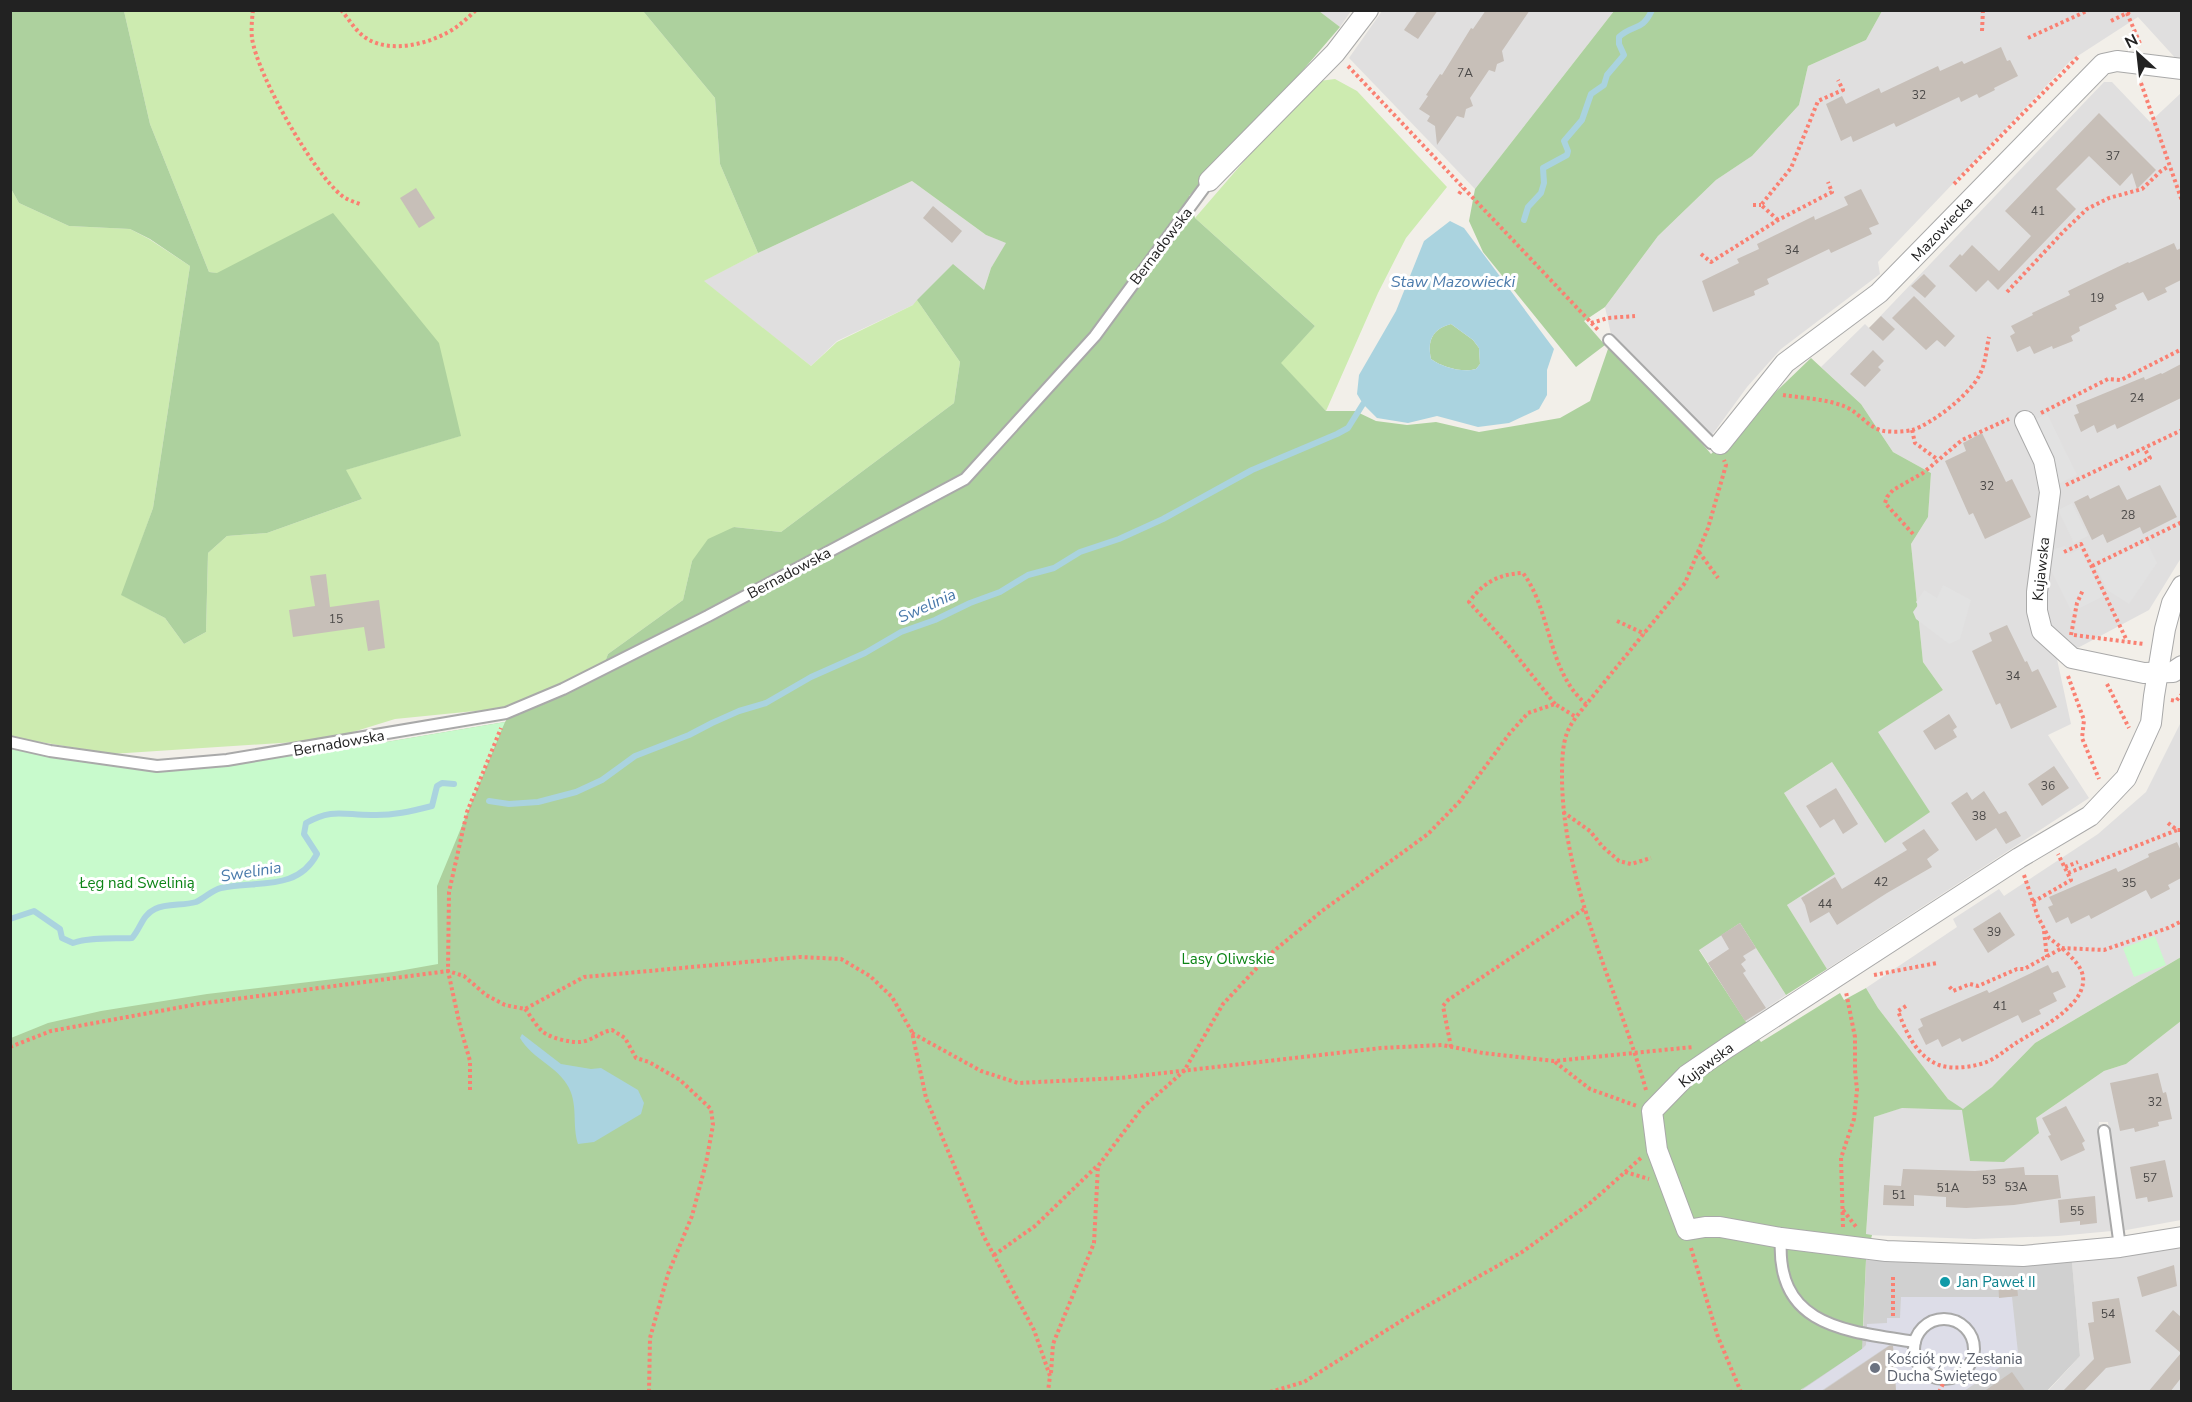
<svg xmlns="http://www.w3.org/2000/svg" width="2192" height="1402" font-family="'Nunito Sans',sans-serif">
<style>
.residential{fill:#e0dfdf}
.religious{fill:#d0d0d0}
.grass{fill:#cdebb0}
.forest{fill:#add19e}
.park{fill:#c8facc}
.parking{fill:#e2e2e2}
.plaza{fill:#dddde8}
.water{fill:#aad3df;fill-rule:evenodd}
.lines{fill:none;stroke-linecap:round;stroke-linejoin:round}
.stream{stroke:#aad3df;stroke-width:6}
.building{fill:#c7bfb8}
.lane-casing{stroke:#a9a9a9;stroke-width:14}
.street-casing{stroke:#a9a9a9;stroke-width:22}
.path{stroke:#fa8072;stroke-width:4;stroke-dasharray:3 3;stroke-linecap:butt}
.lane{stroke:#fff;stroke-width:10}
.street{stroke:#fff;stroke-width:20}
.culture-dot{fill:#0f9aa8;stroke:#fff;stroke-width:2}
.worship-dot{fill:#6b7280;stroke:#fff;stroke-width:2}
.labels{text-anchor:middle;dominant-baseline:central;stroke-width:6;stroke-linejoin:round;paint-order:stroke}
.number-label{font-size:12px;fill:#4b4948}
.street-label{font-size:15px;fill:#222;stroke:#fff}
.park-label{font-size:15px;fill:#0c8416;stroke:#fff}
.culture-label{font-size:15px;fill:#0d838f;stroke:#fff;text-anchor:start}
.worship-label{font-size:15px;fill:#5b616d;stroke:#fff;text-anchor:start}
.water-label{font-size:16px;font-style:italic;fill:#4a7aab;stroke:#fff}
</style>
<rect width="100%" height="100%" fill="#f2efe9"/>
<!-- residential -->
<g class="residential">
<path d="M1319,11H1351L1340,27Z"/>
<path d="M1382,11H1614L1475,189L1349,58Z"/>
<path d="M1882,11H2181V62H2179L2138,17L2070,61L1878,262L1880,274L1781,349L1747,387L1704,446L1612,339L1605,307L1658,236L1716,180L1752,156L1799,105L1808,66L1866,40Z"/>
<path d="M2104,82H2112L2150,122L2181,93V558L2149,610L2057,659L2071,724L2048,735L2089,798L1827,969L1787,905L1834,874L1784,793L1832,762L1885,843L1929,812L1877,732L1943,690L1923,662L1911,544L1928,517L1931,473L1893,452L1861,404L1821,367L1865,324L1869,328Z"/>
<path d="M912,181L986,235L1007,243L991,268L984,290L913,305L837,341L811,366L703,281L758,253Z"/>
<path d="M2181,722V957L2035,1043L1992,1087L1963,1110L2036,1118L2104,1071L2126,1064L2181,1021V1220L2121,1231L2108,1122H2099L2112,1231L2058,1236L1975,1239L1866,1235L1874,1117L1901,1108L1962,1109L1948,1099L1878,1008L1866,988L1957,927L1953,919L1999,889L2004,896L2098,834L2146,792Z"/>
<path d="M1740,923L1786,995L1746,1022L1699,949Z"/>
<path d="M2181,1248V1391L2047,1392L2080,1356L2072,1262Z"/>
</g>
<!-- religious -->
<path class="religious" d="M1866,1260L1984,1264L2072,1262L2080,1356L2047,1391L1799,1392L1863,1333Z"/>
<!-- grass -->
<g class="grass">
<path d="M124,11H643L715,98L720,164L758,253L704,281L811,366L837,342L913,305L917,300L960,362L954,403L781,532L734,527L692,561L683,600L608,654L605,662L515,707L395,719L327,740L111,754L11,737L10,187L19,203L69,226L130,229L149,239L190,266L153,508L122,595L165,618L184,644L206,632L208,553L227,536L267,533L362,499L345,470L460,436L216,273L209,272L150,124Z"/>
<path d="M1335,79L1357,91L1447,187L1406,238L1378,293L1326,411L1280,363L1315,326L1195,218L1308,87L1319,81Z"/>
</g>
<!-- forest -->
<g class="forest">
<path d="M10,11H124L150,124L209,272L217,273L333,213L439,343L461,436L346,470L362,499L267,533L227,536L208,553L206,632L184,644L165,618L121,595L153,508L190,266L150,239L130,229L69,226L19,203L10,187Z"/>
<path d="M643,11H1319L1340,27L1260,120L1189,196L1195,218L1315,326L1281,363L1326,411H1355L1376,421L1407,425L1436,422L1479,432L1560,418L1590,401L1609,346L1650,383L1711,454L1811,358L1861,404L1893,452L1931,473L1928,517L1911,544L1923,662L1943,690L1878,732L1930,812L1885,843L1832,762L1784,793L1835,874L1787,905L1827,969L1786,995L1740,923L1699,950L1746,1022L1761,1042L1840,993L1844,1000L1866,988L1878,1008L1948,1099L1963,1109L1992,1087L2035,1043L2181,957V1021L2126,1064L2104,1071L2036,1118L2039,1133L2004,1162L1970,1161L1962,1110L1902,1108L1874,1117L1866,1234L1872,1235L1866,1260L1862,1349L1799,1391H11L10,748L111,764L333,751L505,722L515,707L605,662L608,654L683,600L692,561L708,539L734,527L781,532L954,403L960,362L917,300L953,264L984,290L991,268L1006,243L986,235L912,181L758,253L720,164L715,98Z"/>
<path d="M1614,11H1882L1866,40L1808,66L1799,105L1752,156L1716,180L1658,236L1605,307L1584,321L1605,345L1576,367L1483,252L1469,221L1475,189Z"/>
<path d="M1451,324L1473,340L1479,348L1480,364L1476,369C1462,373 1442,367 1431,359C1427,341 1432,329 1451,324Z"/>
</g>
<!-- park -->
<g class="park">
<path d="M505,722L437,886L438,964L393,972L207,994L101,1011L48,1023L11,1038L10,748L111,764L333,751Z"/>
<path d="M2155,936L2166,965L2134,977L2123,948Z"/>
</g>
<!-- parking -->
<g class="parking">
<path d="M2047,414L2077,475L2060,483L2030,422Z"/>
<path d="M2072,503L2088,536L2074,543L2058,510Z"/>
<path d="M2147,542L2157,563L2129,604L2107,590L2096,567Z"/>
<path d="M2065,546L2070,554L2080,549L2104,596L2072,612L2047,562L2048,551Z"/>
<path d="M1943,585L1971,600L1960,639L1949,644L1916,619L1913,612L1918,605L1916,602L1924,590L1937,598Z"/>
</g>
<!-- plaza -->
<path class="plaza" d="M1901,1297H2012L2019,1362L2006,1363L1964,1391H1896L1893,1346L1891,1344L1821,1391L1799,1392L1862,1349L1866,1345L1867,1324L1887,1323V1318H1900Z"/>
<!-- water -->
<g class="water">
<path d="M1450,221L1464,228L1554,349L1547,370V395L1539,409L1509,423L1478,427L1437,416L1408,423L1377,418L1363,404L1357,394L1359,375L1396,311L1424,241ZM1451,324L1473,340L1479,348L1480,364L1476,369C1462,373 1442,367 1431,359C1427,341 1432,329 1451,324Z"/>
<path d="M522,1034L561,1064L591,1069L601,1068L638,1090L644,1103L641,1114L594,1142L578,1144C572,1125 578,1106 569,1088C559,1067 532,1059 520,1038Z"/>
</g>
<g class="lines">
<!-- stream -->
<g class="stream">
<path d="M1524,220L1528,207L1541,193L1544,183L1543,168L1567,155L1568,151L1564,141L1582,120L1591,94L1604,85L1607,75L1624,55L1619,44V37C1633,24 1642,32 1652,10"/>
<path d="M489,801L509,804L538,802L576,792L602,780L635,756L689,735L712,723L739,711L766,703L811,677L865,653L901,632L935,620L970,603L1000,592L1028,575L1054,568L1080,552L1119,539L1163,519L1252,470L1337,434L1348,428L1363,404"/>
<path d="M10,919L34,911L60,929L62,938L73,943C91,937 113,939 132,938C141,928 142,915 155,909C167,903 183,906 196,902C205,898 212,890 221,888C256,880 297,892 317,854L304,834L306,823C332,808 344,815 371,815C392,816 412,811 432,806L437,786L442,783L454,784"/>
</g>
</g>
<!-- building -->
<g class="building">
<path d="M1418,10H1438L1418,39L1404,30Z"/>
<path d="M1486,10H1530L1502,51L1504,61L1497,64L1495,72L1489,70L1470,98L1473,106L1466,109L1464,118L1457,116L1437,145L1435,126L1427,121L1430,116L1419,109L1428,96L1426,95L1440,74L1442,75L1471,28L1473,29Z"/>
<path d="M2001,47L2007,61L2010,60L2018,76L1994,88L1995,90L1979,98L1977,94L1961,102L1959,97L1896,127L1894,123L1853,142L1851,136L1841,141L1826,104L1842,96L1846,104L1879,88L1881,93L1938,66L1940,71L1962,61L1964,64Z"/>
<path d="M2099,113L2156,170L2137,189L2132,173L2120,186L2089,156L2056,189L2076,209L1998,290L1988,280L1976,292L1949,266L1960,254L1962,256L1972,245L1999,271L2031,236L2005,211Z"/>
<path d="M416,188L435,218L419,228L400,198Z"/>
<path d="M1861,189L1879,224L1869,228L1872,234L1831,253L1829,249L1767,279L1769,284L1754,291L1755,295L1713,312L1702,281L1739,263L1737,259L1759,249L1757,244L1814,216L1815,220L1848,205L1844,197Z"/>
<path d="M933,206L962,231L952,243L923,218Z"/>
<path d="M2174,243L2177,250L2181,248V280L2165,288L2167,292L2148,301L2143,292L2115,305L2117,309L2079,327L2080,331L2071,336L2073,341L2053,349L2052,346L2034,354L2030,346L2017,352L2010,336L2015,333L2011,326L2033,315L2032,313L2070,295L2068,291L2128,262L2129,263Z"/>
<path d="M1924,274L1936,286L1925,298L1911,286Z"/>
<path d="M1914,296L1955,336L1945,347L1937,340L1926,350L1892,318Z"/>
<path d="M1881,316L1895,329L1883,341L1869,328Z"/>
<path d="M1873,350L1884,361L1878,367L1881,370L1865,387L1850,374Z"/>
<path d="M2181,364V398L2117,429L2115,424L2097,433L2094,425L2081,432L2074,415L2079,413L2076,405L2144,377L2145,380L2161,373L2162,374Z"/>
<path d="M1982,433L2006,482L2012,479L2031,517L1985,539L1973,513L1969,515L1945,461L1966,451L1963,443Z"/>
<path d="M2119,485L2127,500L2160,485L2177,517L2143,534L2140,527L2107,543L2103,534L2092,540L2074,502L2088,495L2090,499Z"/>
<path d="M326,574L330,607L379,600L385,648L368,651L364,627L293,637L289,610L315,606L310,576Z"/>
<path d="M2007,625L2025,662L2027,661L2032,672L2038,669L2057,707L2011,729L2000,703L1996,705L1972,651L1992,641L1989,633Z"/>
<path d="M1949,714L1957,727L1953,730L1957,737L1935,750L1923,731Z"/>
<path d="M2054,766L2069,788L2042,806L2028,784Z"/>
<path d="M1836,788L1858,824L1843,834L1834,819L1820,828L1806,806Z"/>
<path d="M1984,791L1999,814L2006,811L2021,836L2006,844L1996,828L1976,841L1951,803L1967,792L1972,800Z"/>
<path d="M1924,829L1939,850L1927,859L1932,867L1887,893L1837,925L1829,912L1810,923L1805,905L1801,898L1835,877L1842,889L1907,850L1902,843Z"/>
<path d="M2177,842L2181,851V878L2168,885L2170,889L2151,899L2146,890L2091,919L2089,915L2071,924L2068,917L2056,923L2048,907L2053,905L2049,897L2116,868L2118,872L2149,857L2148,854Z"/>
<path d="M2000,912L2015,935L1988,953L1973,929Z"/>
<path d="M1740,923L1756,948L1743,956L1746,960L1741,964L1746,971L1743,973L1766,1008L1745,1021L1708,963L1729,949L1721,935Z"/>
<path d="M2048,965L2052,973L2058,971L2066,987L2053,993L2057,1001L2039,1010L2041,1014L2022,1023L2018,1015L1962,1042L1960,1038L1942,1047L1938,1039L1926,1045L1918,1029L1923,1026L1920,1019L1987,990L1989,993Z"/>
<path d="M2158,1073L2163,1093L2166,1092L2167,1096L2172,1119L2158,1122L2159,1126L2135,1132L2134,1128L2120,1131L2110,1083Z"/>
<path d="M2066,1106L2085,1141L2082,1143L2085,1150L2061,1161L2048,1136L2051,1135L2042,1118Z"/>
<path d="M2165,1160L2173,1197L2148,1202L2147,1197L2136,1199L2130,1167Z"/>
<path d="M2024,1167L2025,1175H2058L2061,1198L2014,1205L1966,1208L1946,1207V1197L1914,1195V1206L1883,1205L1884,1185L1901,1186L1903,1169L1975,1171Z"/>
<path d="M2095,1196L2097,1223L2080,1225V1221L2060,1223L2058,1200Z"/>
<path d="M2174,1265L2177,1286L2142,1297L2137,1277Z"/>
<path d="M2016,1276L2018,1296L1999,1298L1998,1278Z"/>
<path d="M2119,1298L2131,1363L2106,1368L2083,1392H2062L2094,1359L2088,1323L2094,1322L2092,1302Z"/>
<path d="M2173,1310L2181,1317V1378L2170,1392H2148L2181,1353L2155,1331Z"/>
<path d="M1889,1346H1893L1896,1392H1821Z"/>
<path d="M2012,1372L2026,1392H1983Z"/>
</g>
<g class="lines">
<defs>
<g id="lane">
<path d="M1609,340L1711,443L1720,444"/>
<path d="M10,742L50,751L157,766L227,760L506,713L563,689L708,616L965,479L1095,336L1209,181"/>
<path d="M2104,1131L2120,1247"/>
<path d="M1781,1238C1775,1327 1846,1331 1915,1342"/>
<circle cx="1944" cy="1349" r="30"/>
</g>
<g id="street">
<path d="M1209,181L1335,53L1368,10"/>
<path d="M2025,421L2044,461L2050,492L2037,592V611L2042,631L2072,658L2144,673L2173,672L2182,666"/>
<path d="M1720,444L1785,363L1879,293L2103,64L2117,61L2182,69"/>
<path d="M2182,586L2172,603L2165,629L2154,696L2151,723L2126,778L2090,816L2019,858L1728,1047L1687,1075L1652,1111L1657,1150L1687,1230L1705,1227H1720L1781,1238L1886,1251L2023,1256L2120,1247L2182,1237"/>
</g>
</defs>
<!-- lane casing -->
<use href="#lane" class="lane-casing"/>
<!-- street casing -->
<use href="#street" class="street-casing"/>
<!-- path -->
<g class="path">
<path d="M253,10C252,19 251,29 252,38C257,75 313,172 341,195C347,200 355,202 362,205"/>
<path d="M341,10C349,19 356,32 366,38C392,55 434,43 458,26C464,21 470,16 476,10"/>
<path d="M2127,13L2141,46"/>
<path d="M2111,21L2133,10"/>
<path d="M1982,31L1983,10"/>
<path d="M2028,38L2089,10"/>
<path d="M1348,66L1599,331"/>
<path d="M2141,83L2182,201"/>
<path d="M1954,184L2078,57"/>
<path d="M1459,194L1463,188"/>
<path d="M1753,205H1761"/>
<path d="M1778,220L1761,205L1791,168L1818,101L1843,90L1838,80"/>
<path d="M1701,254L1711,262L1778,220L1832,192L1828,182"/>
<path d="M2007,292L2064,231L2087,209L2109,198L2142,189L2161,171L2169,166"/>
<path d="M1591,323L1608,318L1635,316"/>
<path d="M1783,395C1803,398 1827,399 1846,407C1861,414 1868,428 1884,431C1891,432 1904,432 1912,430C1932,424 1969,395 1979,376C1986,363 1986,350 1989,337"/>
<path d="M2041,413L2108,379L2121,380L2182,349"/>
<path d="M1912,430L1915,443L1937,459"/>
<path d="M2128,469L2150,458L2144,448"/>
<path d="M2066,485L2182,430"/>
<path d="M1913,534L1885,503L1887,497L1893,490L1923,473L1962,440L2009,419"/>
<path d="M1699,552L1718,578"/>
<path d="M2064,552L2081,544L2127,641"/>
<path d="M2092,566L2182,522"/>
<path d="M1617,621L1645,634"/>
<path d="M2071,635L2077,603L2083,590"/>
<path d="M2074,635L2144,644"/>
<path d="M2068,676L2084,720L2082,738L2099,779"/>
<path d="M2107,684L2129,728"/>
<path d="M2171,700L2176,701L2182,694"/>
<path d="M1555,704L1508,645L1469,602C1483,583 1498,574 1523,573C1552,612 1547,671 1586,704"/>
<path d="M1563,812L1590,831L1602,846L1619,861L1631,864L1651,858"/>
<path d="M2168,823L2177,830H2182"/>
<path d="M2065,867L2078,862"/>
<path d="M2068,873L2177,830"/>
<path d="M2024,875L2038,917L2049,938L2062,948L2104,950L2168,928L2182,921"/>
<path d="M2033,902L2071,880L2058,854"/>
<path d="M2044,931L2047,957"/>
<path d="M1874,975L1937,963"/>
<path d="M1906,1006L1898,1011C1906,1032 1916,1056 1939,1065C1954,1070 1975,1067 1989,1061C1999,1056 2007,1049 2016,1043C2037,1030 2080,1009 2083,983C2085,968 2072,958 2062,948L2024,969H2017L1978,986L1970,984L1953,991L1948,985"/>
<path d="M525,1009C531,1016 536,1026 543,1032C551,1038 571,1043 580,1042C592,1041 600,1032 612,1030L625,1038L636,1058L649,1062L680,1080L711,1109L713,1125L706,1163L692,1216L668,1274L650,1338L649,1392"/>
<path d="M912,1033L981,1071L1018,1083L1120,1078L1381,1048L1442,1045L1483,1053L1554,1061L1693,1047"/>
<path d="M10,1047L51,1031L198,1004L448,971L464,976L486,995L505,1005L525,1009L584,977L800,957L841,959L870,976L892,997L912,1032L926,1098L983,1235L1034,1330L1050,1376L1048,1392"/>
<path d="M1451,1047L1443,1006L1448,1000L1584,909"/>
<path d="M1555,1062L1590,1089L1637,1106"/>
<path d="M470,1090V1061L460,1026L448,971L449,892L467,812L501,728"/>
<path d="M1646,1090C1617,987 1563,886 1562,778C1562,764 1562,746 1567,733C1569,727 1573,722 1576,717L1685,583L1708,528L1726,465L1724,460"/>
<path d="M1625,1172L1649,1179"/>
<path d="M1843,1210L1857,1228"/>
<path d="M1843,1227L1841,1158L1854,1119L1857,1090L1855,1070V1037L1846,992"/>
<path d="M1691,1248L1718,1337L1741,1392"/>
<path d="M994,1255L1035,1226L1097,1166"/>
<path d="M1893,1277V1318"/>
<path d="M1051,1373L1053,1344L1094,1243L1098,1166L1142,1108L1184,1071L1223,1004L1269,955L1322,911L1428,834L1460,801L1510,733L1528,713L1555,704L1576,717"/>
<path d="M1270,1392L1304,1382L1409,1316L1522,1252L1589,1204L1641,1158"/>
<path d="M1939,1392L1945,1380"/>
</g>
<!-- lane -->
<use href="#lane" class="lane"/>
<!-- street -->
<use href="#street" class="street"/>
</g>
<!-- markers -->
<circle class="culture-dot" cx="1945" cy="1282" r="6"/>
<circle class="worship-dot" cx="1875" cy="1368" r="6"/>
<g class="labels">
<!-- number labels -->
<g class="number-label">
<text x="1465" y="73">7A</text>
<text x="1919" y="95">32</text>
<text x="2113" y="156">37</text>
<text x="2038" y="211">41</text>
<text x="1792" y="250">34</text>
<text x="2097" y="298">19</text>
<text x="2137" y="398">24</text>
<text x="1987" y="486">32</text>
<text x="2128" y="515">28</text>
<text x="336" y="619">15</text>
<text x="2013" y="676">34</text>
<text x="2048" y="786">36</text>
<text x="1979" y="816">38</text>
<text x="1881" y="882">42</text>
<text x="2129" y="883">35</text>
<text x="1825" y="904">44</text>
<text x="1994" y="932">39</text>
<text x="2000" y="1006">41</text>
<text x="2155" y="1102">32</text>
<text x="2150" y="1178">57</text>
<text x="1989" y="1180">53</text>
<text x="2016" y="1187">53A</text>
<text x="1948" y="1188">51A</text>
<text x="1899" y="1195">51</text>
<text x="2077" y="1211">55</text>
<text x="2108" y="1314">54</text>
</g>
<!-- street labels -->
<g class="street-label">
<text transform="translate(1942 229) rotate(-47)">Mazowiecka</text>
<text transform="translate(1161 246) rotate(-53)">Bernadowska</text>
<text transform="translate(2041 569) rotate(-84)">Kujawska</text>
<text transform="translate(789 573) rotate(-28)">Bernadowska</text>
<text transform="translate(339 743) rotate(-10)">Bernadowska</text>
<text transform="translate(1706 1065) rotate(-37)">Kujawska</text>
</g>
<!-- park labels -->
<g class="park-label">
<text x="137" y="883">Łęg nad Swelinią</text>
<text x="1228" y="959">Lasy Oliwskie</text>
</g>
<!-- culture labels -->
<g class="culture-label">
<text x="1957" y="1282">Jan Paweł II</text>
</g>
<!-- worship labels -->
<g class="worship-label">
<text x="1887" y="1359">Kościół pw. Zesłania<tspan x="1887" dy="17">Ducha Świętego</tspan></text>
</g>
<!-- water labels -->
<g class="water-label">
<text x="1453" y="282">Staw Mazowiecki</text>
<text transform="translate(927 606) rotate(-24)">Swelinia</text>
<text transform="translate(251 872) rotate(-9)">Swelinia</text>
</g>
</g>
<!-- border -->
<rect width="2192" height="1402" fill="none" stroke="#222222" stroke-width="24"/>
<!-- north arrow -->
<g transform="translate(2138 54) rotate(333)" stroke="#ffffff" stroke-width="4.5" paint-order="stroke">
<path d="M0-4.5L10 22L0 15L-10 22Z" fill="#222222"/>
<text y="-9" font-size="16" font-weight="bold" text-anchor="middle" fill="#222222">N</text>
</g>
</svg>
